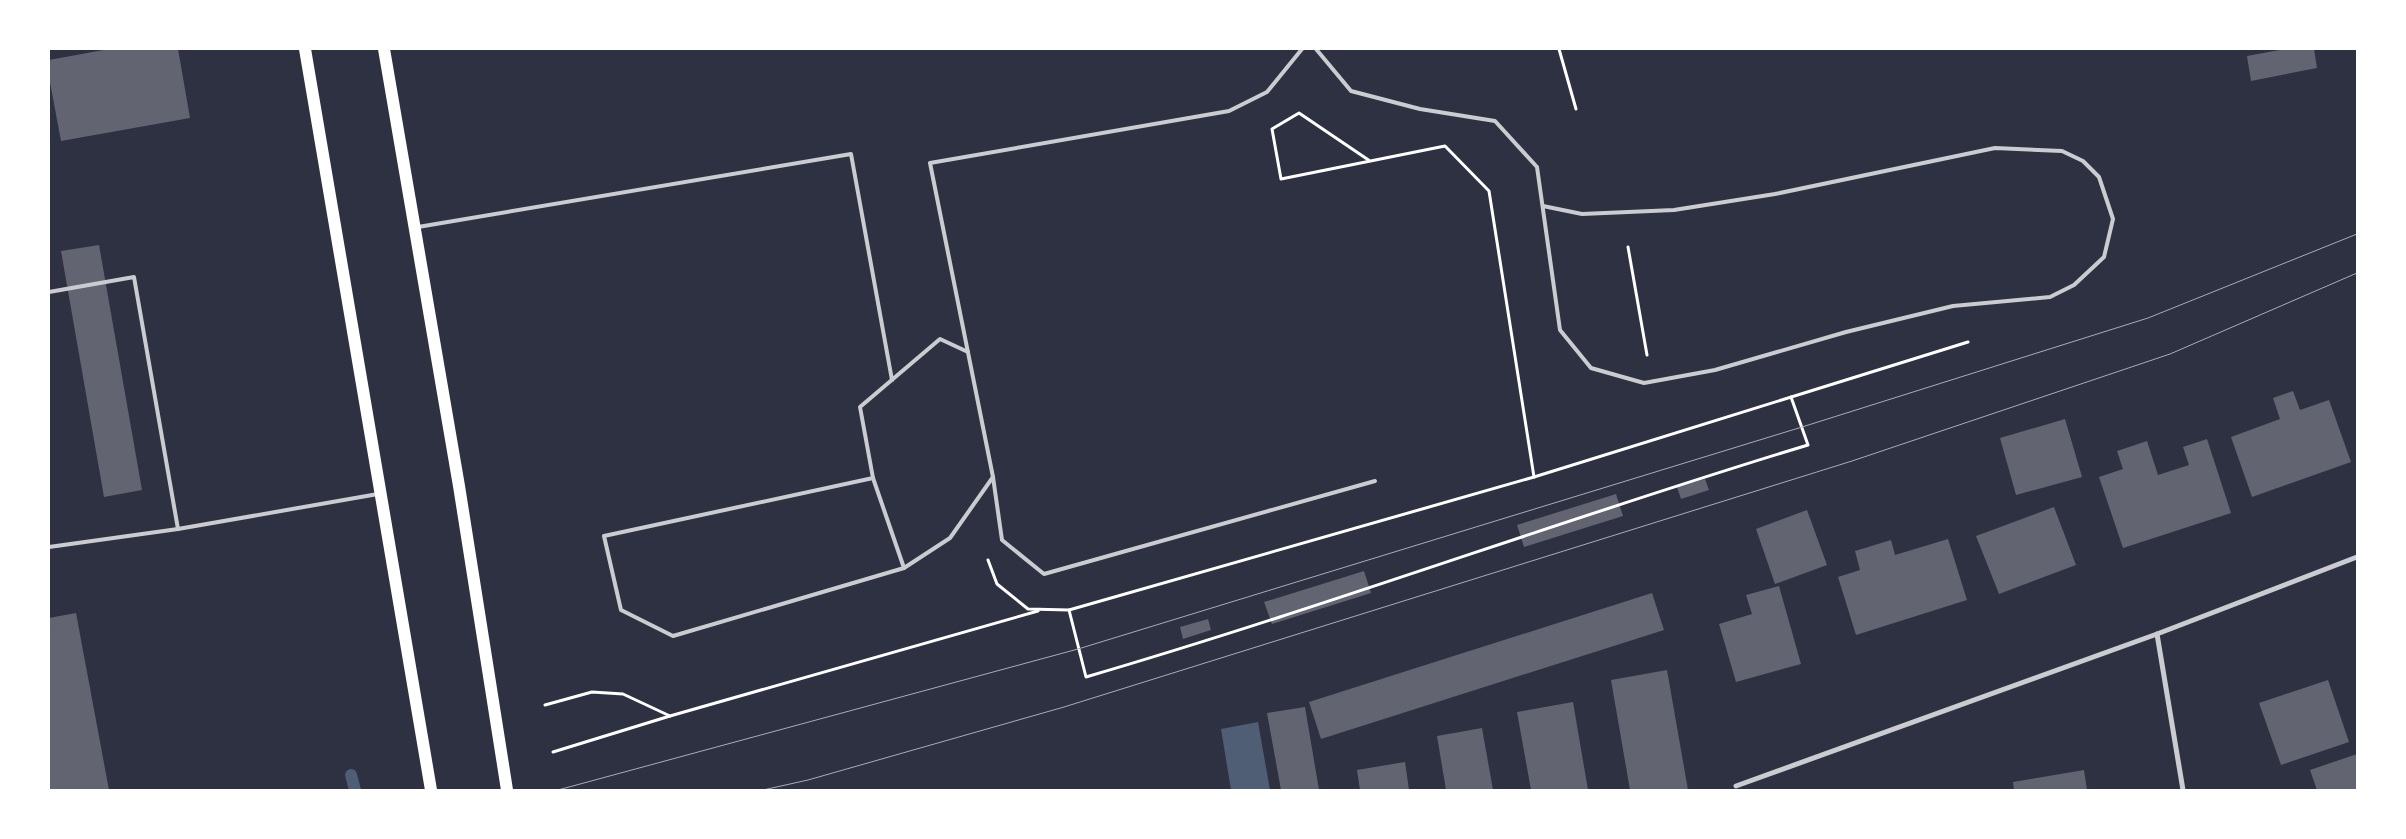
<svg xmlns="http://www.w3.org/2000/svg" width="2406" height="839" font-family="'Open Sans',sans-serif">
<style>
.water{fill:#4f5d75}
.lines{fill:none;stroke-linecap:round;stroke-linejoin:round}
.stream{stroke:#4f5d75;stroke-width:12}
.building{fill:#626471}
.path{stroke:#fff;stroke-width:3}
.service{stroke:#caccd0;stroke-width:4}
.minor{stroke:#caccd0;stroke-width:5}
.primary{stroke:#fff;stroke-width:12}
.tram{stroke:#abadb3;stroke-width:1}
</style>
<rect width="100%" height="100%" fill="#2d3142"/>
<!-- water -->
<path class="water" d="M1258,722L1270,790H1231L1221,729Z"/>
<g class="lines">
<!-- stream -->
<path class="stream" d="M351,775L355,790"/>
</g>
<!-- building -->
<g class="building">
<path d="M109,49H178L190,118L61,141L49,77V60Z"/>
<path d="M2285,49H2314L2317,68L2251,81L2247,56Z"/>
<path d="M99,245L142,490L104,497L61,251Z"/>
<path d="M2293,391L2300,410L2329,400L2351,462L2252,497L2231,437L2280,419L2273,398Z"/>
<path d="M2065,419L2082,477L2016,495L2000,438Z"/>
<path d="M2207,439L2231,513L2123,548L2099,477L2123,469L2117,451L2147,441L2158,475L2189,465L2183,447Z"/>
<path d="M1705,479L1709,490L1681,499L1677,487Z"/>
<path d="M1616,494L1623,516L1524,547L1517,525Z"/>
<path d="M2054,507L2076,565L1999,594L1976,536Z"/>
<path d="M1807,510L1827,565L1775,584L1756,529Z"/>
<path d="M1948,539L1967,600L1856,635L1838,577L1860,570L1855,551L1891,540L1895,555Z"/>
<path d="M1364,571L1371,593L1272,624L1264,602Z"/>
<path d="M1779,586L1801,664L1736,682L1719,624L1752,614L1746,595Z"/>
<path d="M1652,593L1664,630L1321,739L1309,702Z"/>
<path d="M76,613L109,790H49V618Z"/>
<path d="M1208,619L1211,630L1183,639L1180,627Z"/>
<path d="M1667,670L1688,790H1630L1611,680Z"/>
<path d="M2328,680L2349,742L2281,765L2259,703Z"/>
<path d="M1573,702L1588,790H1531L1517,712Z"/>
<path d="M1305,707L1319,790H1281L1267,713Z"/>
<path d="M1482,728L1493,790H1446L1437,736Z"/>
<path d="M2357,754V790H2317L2310,770Z"/>
<path d="M1405,762L1409,790H1360L1357,770Z"/>
<path d="M2084,770L2087,790H2014L2013,782Z"/>
</g>
<g class="lines">
<!-- path -->
<g class="path">
<path d="M1559,49L1576,109"/>
<path d="M1370,161L1299,113L1272,129L1281,179L1445,146L1489,191L1534,477"/>
<path d="M1628,247L1647,355"/>
<path d="M988,560L997,584L1028,609L1069,610L1086,677C1329,606 1566,518 1808,445L1791,397"/>
<path d="M1069,610L1534,477L1968,342"/>
<path d="M545,705L592,692L623,694L670,716L1038,611"/>
<path d="M553,752L670,716"/>
</g>
<!-- service -->
<g class="service">
<path d="M1302,49L1267,92L1229,111L930,163L993,477L1002,540L1044,574L1375,481"/>
<path d="M1316,49L1351,91L1420,109L1495,121L1537,167L1560,330L1591,368L1644,383L1715,370L1846,332L1953,306L2050,297L2074,285L2104,257L2113,219L2099,177L2083,161L2062,151L1995,148L1775,194L1674,210L1582,214L1543,206"/>
<path d="M418,227L851,154L892,380"/>
<path d="M49,292L134,277L178,529"/>
<path d="M968,352L940,339L860,407L873,478L604,536L621,610L673,636L904,568L950,538L993,477"/>
<path d="M873,478L904,568"/>
<path d="M49,547L178,529L378,494"/>
</g>
<!-- minor -->
<g class="minor">
<path d="M2157,634L2183,790"/>
<path d="M1736,786L2157,634L2357,557"/>
</g>
<!-- primary -->
<g class="primary">
<path d="M305,49L431,790"/>
<path d="M384,49L459,486L507,790"/>
</g>
<!-- tram -->
<g class="tram">
<path d="M558,790L1078,649L1802,427L2148,318L2357,234"/>
<path d="M763,790L808,780L1064,707L1852,461L2170,354L2357,273"/>
</g>
</g>
<!-- border -->
<rect width="2406" height="839" fill="none" stroke="#ffffff" stroke-width="100"/>
</svg>
